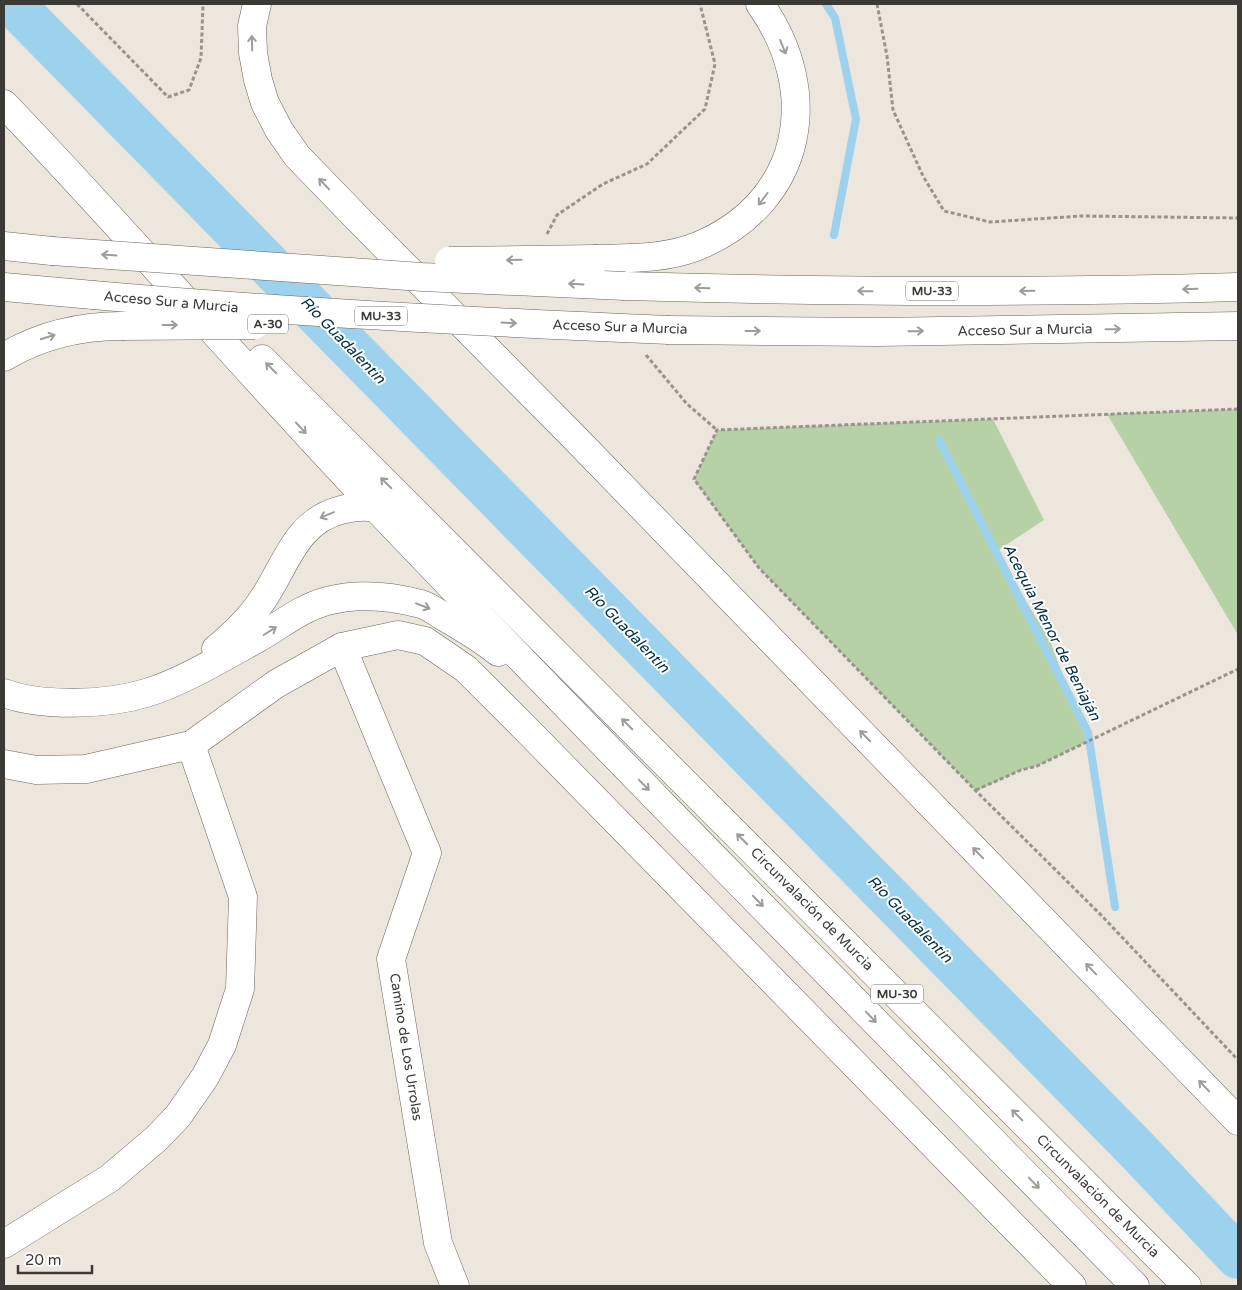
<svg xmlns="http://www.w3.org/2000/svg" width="1242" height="1290" font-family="'Varela Round',sans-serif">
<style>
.green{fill:#b6d1a6}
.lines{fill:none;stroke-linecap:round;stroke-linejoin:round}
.stream{stroke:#9cd2ee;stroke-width:8}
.river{stroke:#9cd2ee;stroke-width:44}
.minor-casing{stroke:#6a655d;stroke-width:29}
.highway-casing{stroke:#6a655d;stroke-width:29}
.path{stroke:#98948d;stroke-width:3;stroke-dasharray:4 2.5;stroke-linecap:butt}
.minor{stroke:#fff;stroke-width:28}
.highway{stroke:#fff;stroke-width:28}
.highway-bridge-casing{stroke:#6a655d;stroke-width:29;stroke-linecap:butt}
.highway-bridge{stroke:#fff;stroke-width:28}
.oneway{stroke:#9e9c9a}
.labels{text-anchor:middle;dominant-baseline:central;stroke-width:4;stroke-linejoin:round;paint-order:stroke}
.shield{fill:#fff;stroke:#767572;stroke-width:1}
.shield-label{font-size:12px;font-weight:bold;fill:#3c3a36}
.street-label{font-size:14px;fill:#3c3a36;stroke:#fff}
.water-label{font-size:15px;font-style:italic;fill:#002e41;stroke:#fff}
</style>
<rect width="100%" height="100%" fill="#ece6dc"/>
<!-- green -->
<g class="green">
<path d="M1238,409V635L1107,414Z"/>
<path d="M993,419L1044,520L995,552L1049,638L1087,742L1037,766L1021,770L976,791L759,568L694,479L717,430Z"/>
</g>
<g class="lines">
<!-- stream -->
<g class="stream">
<path d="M826,4L835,18L856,119L834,235"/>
<path d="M939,440L1088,732L1115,907"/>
</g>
<!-- river -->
<path class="river" d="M13,4L1138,1151L1238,1257"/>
<defs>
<g id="minor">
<path d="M342,647L427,853L391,959L438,1243L455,1286"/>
<path d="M4,764L36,770L86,769L191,745L276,684L342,647L398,635L425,641L466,669L524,727L1072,1286"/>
<path d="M4,1244L110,1178L157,1138L178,1116L205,1077L222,1045L240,989L243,897L191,745"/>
</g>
<g id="highway">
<path d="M257,4L252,26L253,53L258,80L265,103L279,130L297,156L358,219L573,436L1238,1121"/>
<path d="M4,104C131,236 250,376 377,509C627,771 882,1028 1135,1286"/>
<path d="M4,246L52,251"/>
<path d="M597,259C631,258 666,259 698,246C803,202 823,93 760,4"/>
<path d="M625,286C829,292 1034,293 1238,287"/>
<path d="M4,287L93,295"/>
<path d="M669,330L878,332L1238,326"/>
<path d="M4,357C39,336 81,326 122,326"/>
<path d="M262,359L1187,1286"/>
<path d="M216,649C233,635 249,620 261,602C286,567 294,522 341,510C356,506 370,505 386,510"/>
<path d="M4,693C42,707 107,705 146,693C182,682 224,657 258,638C281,625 301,608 327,601C357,593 391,596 421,604C428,606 435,611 441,615C460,626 481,638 498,652"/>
</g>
</defs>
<!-- minor casing -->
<use href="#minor" class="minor-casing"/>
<!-- highway casing -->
<use href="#highway" class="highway-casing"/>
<!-- path -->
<g class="path">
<path d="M77,4L168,97L189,90L201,58L203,4"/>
<path d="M877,4L887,56L893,110L923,176L944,211L990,222L1081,216L1238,218"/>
<path d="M547,234L557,215L603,184L647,164L705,109L715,64L700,4"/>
<path d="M646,355L687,404L717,430"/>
<path d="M1238,409L717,430L694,479L759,568L976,791L1102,916L1238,1060"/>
<path d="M976,790L1021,770L1037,766L1238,669"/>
</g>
<!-- minor -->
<use href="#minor" class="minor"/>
<!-- highway -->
<use href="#highway" class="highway"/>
<defs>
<g id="highway-bridge">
<path d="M52,251L422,277L625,286"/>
<path d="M449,261L597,259"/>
<path d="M93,295C285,312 477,322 669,330"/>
<path d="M122,326L255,325"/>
</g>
</defs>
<!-- highway-bridge casing -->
<use href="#highway-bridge" class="highway-bridge-casing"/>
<!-- highway-bridge -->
<use href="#highway-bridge" class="highway-bridge"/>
</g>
<!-- one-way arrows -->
<defs><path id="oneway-shaft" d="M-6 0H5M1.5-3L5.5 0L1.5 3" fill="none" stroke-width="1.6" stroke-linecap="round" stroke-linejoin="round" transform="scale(1.25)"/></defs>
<g class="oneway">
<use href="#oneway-shaft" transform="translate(252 43) rotate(-92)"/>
<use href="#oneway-shaft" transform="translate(783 47) rotate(68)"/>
<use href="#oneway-shaft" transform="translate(324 184) rotate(-134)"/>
<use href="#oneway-shaft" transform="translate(763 199) rotate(127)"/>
<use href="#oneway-shaft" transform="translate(109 255) rotate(-176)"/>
<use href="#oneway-shaft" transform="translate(514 260) rotate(179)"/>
<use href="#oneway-shaft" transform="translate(576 284) rotate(-177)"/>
<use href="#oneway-shaft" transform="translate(702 288) rotate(-178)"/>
<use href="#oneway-shaft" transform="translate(1190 289) rotate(178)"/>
<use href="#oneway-shaft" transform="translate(865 291) rotate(-179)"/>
<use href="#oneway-shaft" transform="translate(1027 291) rotate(179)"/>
<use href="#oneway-shaft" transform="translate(509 323) rotate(3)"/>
<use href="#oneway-shaft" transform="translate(170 325)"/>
<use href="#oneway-shaft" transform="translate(1113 329) rotate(-1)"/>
<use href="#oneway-shaft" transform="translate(753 331)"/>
<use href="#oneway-shaft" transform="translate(916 331) rotate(-1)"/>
<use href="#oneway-shaft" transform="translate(48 337) rotate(-18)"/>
<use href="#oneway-shaft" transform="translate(271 368) rotate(-135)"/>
<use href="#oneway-shaft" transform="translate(301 428) rotate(47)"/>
<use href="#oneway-shaft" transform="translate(386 483) rotate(-135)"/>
<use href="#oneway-shaft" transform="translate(327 515) rotate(157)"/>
<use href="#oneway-shaft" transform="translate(423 606) rotate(21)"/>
<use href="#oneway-shaft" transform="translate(270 631) rotate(-32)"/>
<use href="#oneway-shaft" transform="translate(627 724) rotate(-135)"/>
<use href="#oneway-shaft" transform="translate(865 736) rotate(-134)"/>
<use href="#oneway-shaft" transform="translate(644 785) rotate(46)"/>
<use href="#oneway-shaft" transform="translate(742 839) rotate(-135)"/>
<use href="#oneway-shaft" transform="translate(978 853) rotate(-134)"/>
<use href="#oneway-shaft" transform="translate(758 901) rotate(46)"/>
<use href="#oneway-shaft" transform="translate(1091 969) rotate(-134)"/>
<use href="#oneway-shaft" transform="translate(871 1017) rotate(46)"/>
<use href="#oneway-shaft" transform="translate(1204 1086) rotate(-134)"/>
<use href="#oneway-shaft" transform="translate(1017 1115) rotate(-135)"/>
<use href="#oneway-shaft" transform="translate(1034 1183) rotate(46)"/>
</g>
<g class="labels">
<!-- shield labels -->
<g class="shield">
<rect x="906" y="281.5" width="52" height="19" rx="4"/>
<rect x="355" y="306.5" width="52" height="19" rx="4"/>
<rect x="248" y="314.5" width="40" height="19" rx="4"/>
<rect x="871" y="984.5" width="52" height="19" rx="4"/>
</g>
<g class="shield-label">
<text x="932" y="291">MU-33</text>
<text x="381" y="316">MU-33</text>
<text x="268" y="324">A-30</text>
<text x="897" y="994">MU-30</text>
</g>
<!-- street labels -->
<g class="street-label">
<text transform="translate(171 302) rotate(5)">Acceso Sur a Murcia</text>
<text transform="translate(620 327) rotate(2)">Acceso Sur a Murcia</text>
<text transform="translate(1025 330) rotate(-1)">Acceso Sur a Murcia</text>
<text transform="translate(812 909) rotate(45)">Circunvalación de Murcia</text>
<text transform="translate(406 1047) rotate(81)">Camino de Los Urrolas</text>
<text transform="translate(1098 1196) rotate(45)">Circunvalación de Murcia</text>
</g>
<!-- water labels -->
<g class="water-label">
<text transform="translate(343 340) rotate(46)">Río Guadalentín</text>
<text transform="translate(627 629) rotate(46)">Río Guadalentín</text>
<text transform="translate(1052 632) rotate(63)">Acequia Menor de Beniaján</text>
<text transform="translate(910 919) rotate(46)">Río Guadalentín</text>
</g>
</g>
<!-- border -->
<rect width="1242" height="1290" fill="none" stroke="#3c3a36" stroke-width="10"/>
<!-- scale -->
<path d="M18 1265v8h74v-8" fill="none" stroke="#3c3a36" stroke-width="2.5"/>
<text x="25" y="1265" font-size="15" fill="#3c3a36" stroke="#ffffff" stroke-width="4" paint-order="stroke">20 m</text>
</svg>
